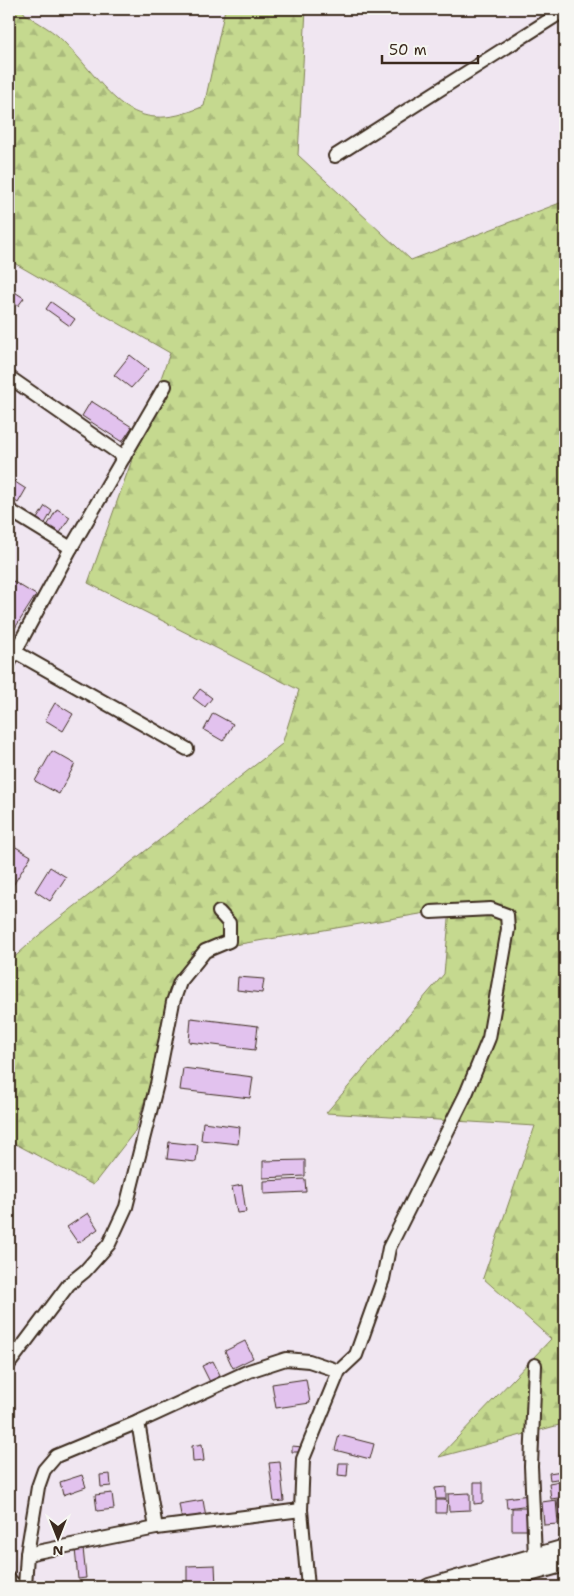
<svg xmlns="http://www.w3.org/2000/svg" width="574" height="1596" font-family="'Shantell Sans',sans-serif">
<style>
.forest{fill:url(#forest-firs);stroke:#808256}
.building{fill:#e2c2ee;stroke:#3b2a1e}
.lines{fill:none;stroke-linecap:round;stroke-linejoin:round}
.minor-casing{stroke:#3b2a1e;stroke-width:16}
.tertiary-casing{stroke:#3b2a1e;stroke-width:20}
.minor{stroke:#f6f6f2;stroke-width:12}
.tertiary{stroke:#f6f6f2;stroke-width:16}
</style>
<defs>
<pattern id="forest-firs" width="22" height="20" patternUnits="userSpaceOnUse" patternTransform="scale(1.25)"><rect width="22" height="20" fill="#c5d98f"/><path d="M5 1l3.5 6h-7zM16 11l3.5 6h-7z" fill="#aaba7b"/></pattern>
</defs>
<rect width="100%" height="100%" fill="#f0e6f1"/>
<filter id="ink" filterUnits="userSpaceOnUse"><feTurbulence type="fractalNoise" baseFrequency=".02" numOctaves="2"/><feDisplacementMap in="SourceGraphic" scale="10" xChannelSelector="R" yChannelSelector="G"/><feConvolveMatrix kernelMatrix="1 2 1 2 8 2 1 2 1" color-interpolation-filters="sRGB"/></filter>
<g filter="url(#ink)">
<!-- forest -->
<path class="forest" d="M9,9H22L25,14C38,23 55,31 65,43C111,90 128,140 204,106L225,9H306L298,155L411,260L565,201V1423L563,1424L439,1457L551,1339L483,1278L535,1126L326,1113L444,974L450,909L192,952L135,1131L93,1185L10,1141L9,1142V962L47,928L282,744L299,690L88,583L170,353L9,260Z"/>
<!-- building -->
<g class="building">
<path d="M10,289L24,298L18,306L9,300Z"/>
<path d="M51,302L75,319L70,326L46,309Z"/>
<path d="M130,355L148,369L131,388L114,375Z"/>
<path d="M91,401L132,427L122,442L82,416Z"/>
<path d="M9,478L26,489L18,503L9,497Z"/>
<path d="M45,506L52,511L43,527L35,522Z"/>
<path d="M57,509L70,517L60,533L47,526Z"/>
<path d="M9,579L36,595L10,636H9Z"/>
<path d="M200,689L212,698L205,707L193,698Z"/>
<path d="M55,703L73,714L63,731L45,720Z"/>
<path d="M213,713L233,724L223,741L204,730Z"/>
<path d="M52,751L75,764L59,794L35,781Z"/>
<path d="M14,846L31,856L12,887L9,885V854Z"/>
<path d="M50,867L66,877L50,901L35,891Z"/>
<path d="M238,977L264,979L262,993L237,990Z"/>
<path d="M191,1018L258,1026L255,1050L189,1042Z"/>
<path d="M183,1068L253,1077L250,1098L180,1090Z"/>
<path d="M203,1122L240,1127L238,1144L201,1140Z"/>
<path d="M169,1142L198,1145L196,1162L167,1159Z"/>
<path d="M305,1160V1176L263,1178V1161Z"/>
<path d="M305,1179L306,1192L264,1194V1181Z"/>
<path d="M242,1185L246,1212L237,1213L232,1187Z"/>
<path d="M88,1213L98,1229L78,1243L67,1227Z"/>
<path d="M245,1341L253,1358L233,1368L225,1351Z"/>
<path d="M213,1361L222,1379L211,1384L202,1366Z"/>
<path d="M306,1379L310,1403L276,1408L272,1384Z"/>
<path d="M339,1435L374,1444L370,1459L335,1450Z"/>
<path d="M202,1444L204,1461L193,1462L192,1446Z"/>
<path d="M292,1446L303,1447V1452H292Z"/>
<path d="M280,1462L284,1501L274,1502L269,1463Z"/>
<path d="M339,1463H348L347,1476L338,1475Z"/>
<path d="M562,1471L563,1478L550,1480L549,1473Z"/>
<path d="M110,1474L111,1486L101,1487L100,1475Z"/>
<path d="M82,1475L86,1487L63,1495L60,1482Z"/>
<path d="M565,1480V1497L551,1499L549,1483Z"/>
<path d="M474,1482H483V1503L474,1504Z"/>
<path d="M446,1487V1499H436L435,1488Z"/>
<path d="M112,1493L114,1509L97,1511L95,1495Z"/>
<path d="M470,1493V1510L449,1511L448,1494Z"/>
<path d="M529,1495L530,1505L507,1508L506,1498Z"/>
<path d="M557,1499H565V1520H559Z"/>
<path d="M203,1500L206,1518L182,1521L179,1504Z"/>
<path d="M436,1500H447L446,1513H436Z"/>
<path d="M556,1500L558,1524L544,1525L542,1502Z"/>
<rect x="512" y="1508" width="17" height="22"/>
<path d="M83,1548L86,1578L78,1579L75,1549Z"/>
<path d="M215,1565L216,1587H187V1566Z"/>
</g>
<g class="lines">
<defs>
<g id="minor">
<path d="M335,156L565,10"/>
<path d="M9,377L124,457"/>
<path d="M9,510L71,548"/>
<path d="M10,649L187,749"/>
<path d="M9,663L71,548L165,386"/>
<path d="M9,1364L69,1284L85,1271L109,1244L126,1207L157,1084L173,1002L180,982L205,951L229,941V923L219,912"/>
<path d="M535,1365L531,1466L535,1556"/>
<path d="M138,1422L156,1528"/>
<path d="M27,1554L156,1528L301,1510"/>
<path d="M9,1579L16,1587"/>
<path d="M25,1587L27,1554L38,1487L44,1470L56,1456L138,1422L249,1371L286,1359L309,1361L339,1371"/>
<path d="M308,1587L301,1510L303,1459L339,1371L356,1355L383,1279L389,1248L466,1094L489,1038L508,929L507,915L491,909L431,912"/>
</g>
<g id="tertiary">
<path d="M429,1587L565,1548"/>
<path d="M479,1587L565,1563"/>
</g>
</defs>
<!-- minor casing -->
<use href="#minor" class="minor-casing"/>
<!-- tertiary casing -->
<use href="#tertiary" class="tertiary-casing"/>
<!-- minor -->
<use href="#minor" class="minor"/>
<!-- tertiary -->
<use href="#tertiary" class="tertiary"/>
</g>
</g>
<!-- margin -->
<rect width="574" height="1596" fill="none" stroke="#f6f6f2" stroke-width="30"/>
<rect x="15" y="15" width="544" height="1566" fill="none" stroke="#3b2a1e" stroke-width="2" filter="url(#ink)"/>
<!-- north arrow -->
<g transform="translate(58 1538) rotate(180)" stroke="#f6f6f2" stroke-width="4" paint-order="stroke">
<path d="M0-4L9 19L0 12L-9 19Z" fill="#3b2a1e"/>
<text y="-8" font-size="14" font-weight="bold" text-anchor="middle" fill="#3b2a1e">N</text>
</g>
<!-- scale -->
<path d="M382 55v8h96v-8" fill="none" stroke="#3b2a1e" stroke-width="2.5"/>
<text x="389" y="55" font-size="15" fill="#3b2a1e" stroke="#f6f6f2" stroke-width="4" paint-order="stroke">50 m</text>
</svg>
